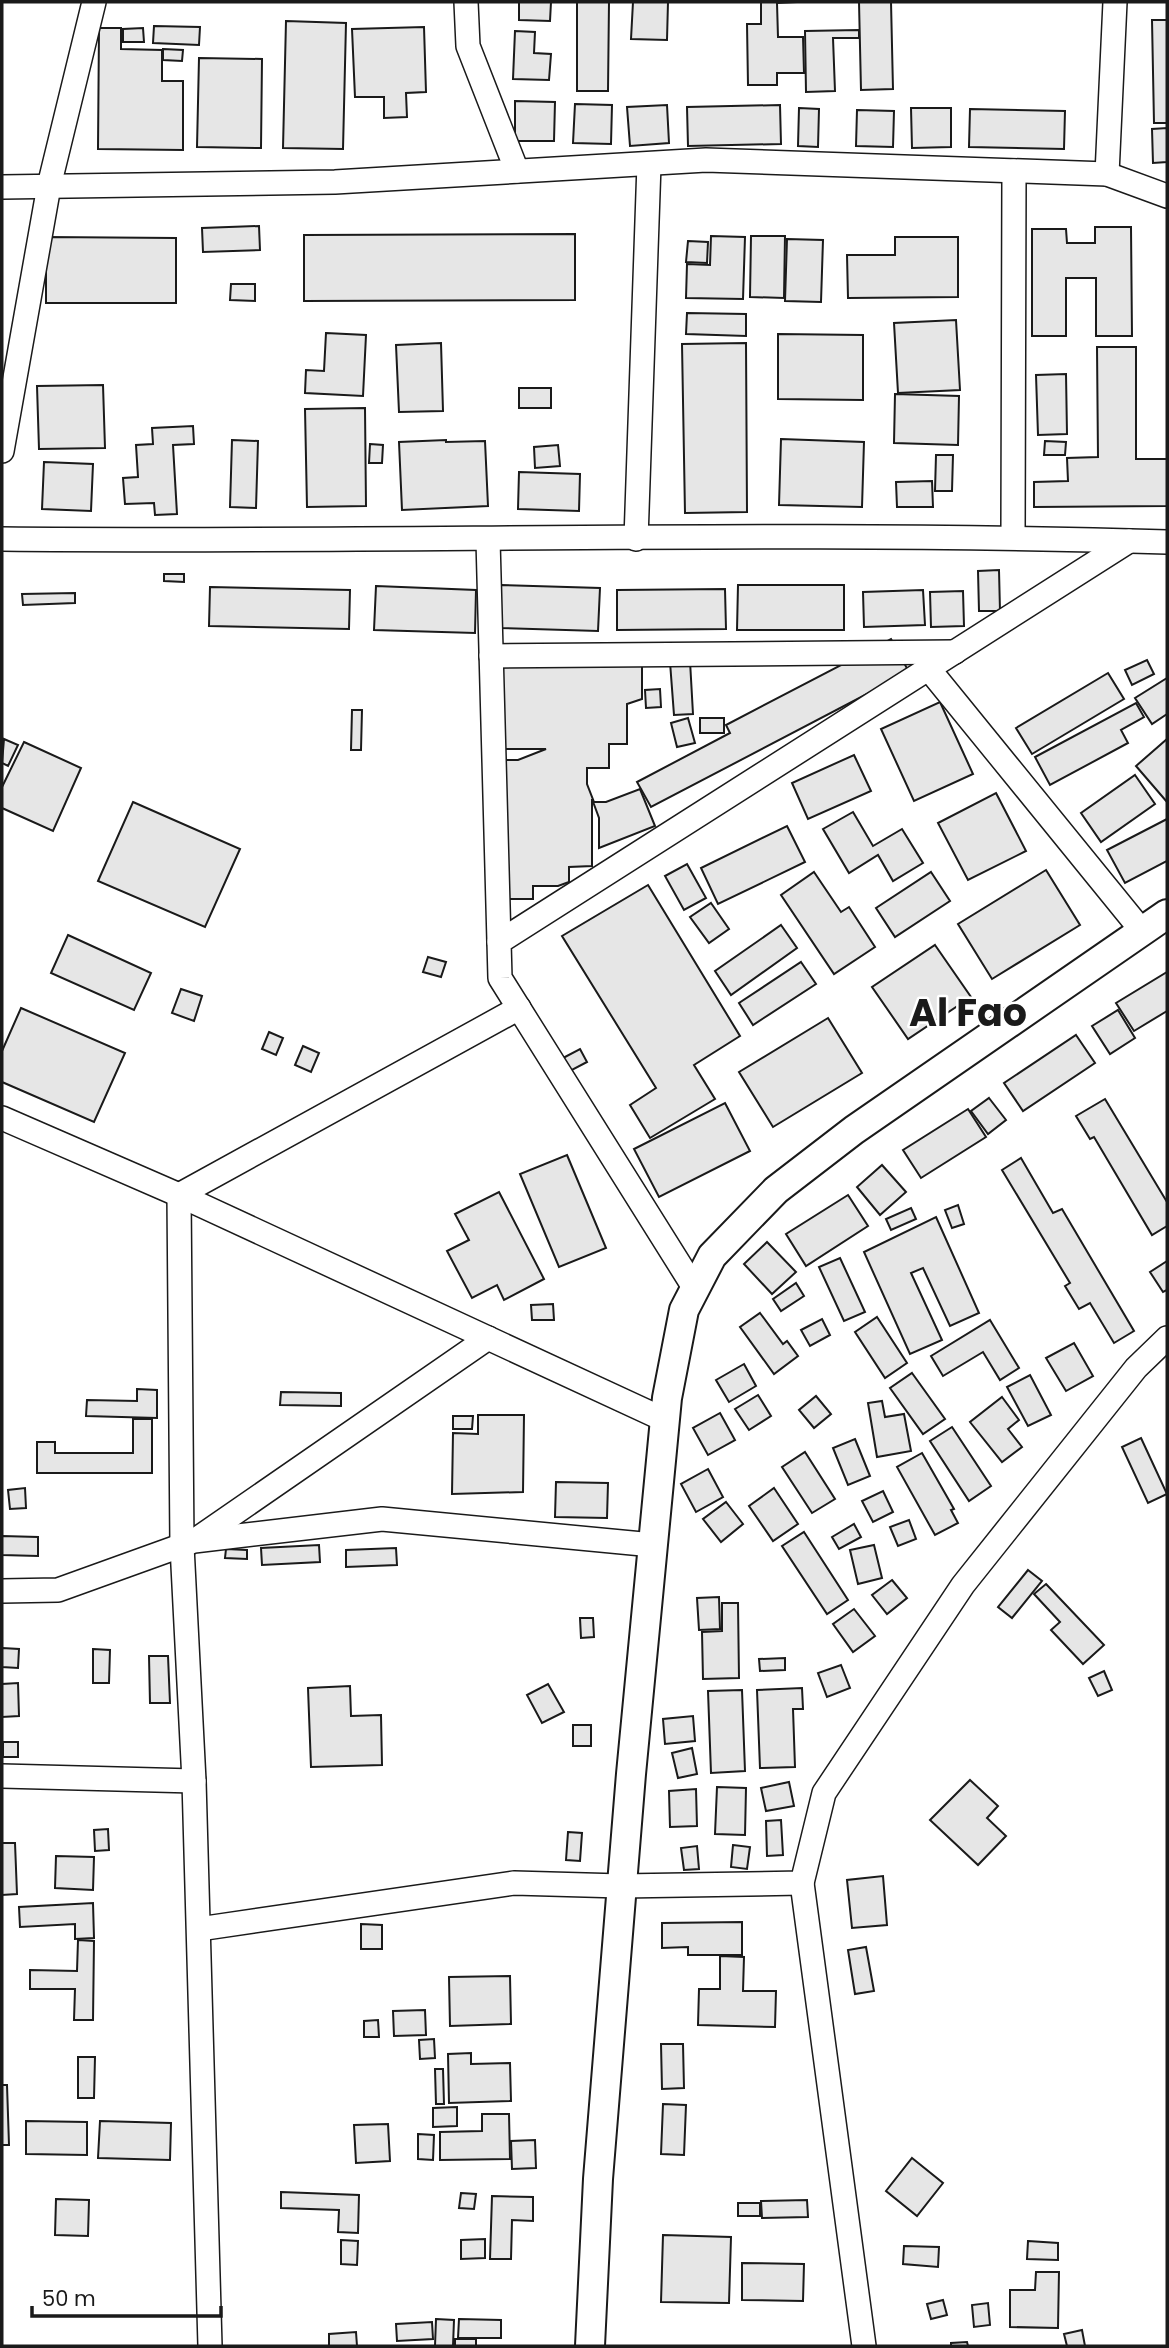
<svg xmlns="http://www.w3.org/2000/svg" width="1169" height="2348" font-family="Poppins,sans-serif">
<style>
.building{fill:#e6e6e6;stroke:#1a1a1a;stroke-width:2}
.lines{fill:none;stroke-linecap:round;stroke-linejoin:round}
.minor-casing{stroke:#1a1a1a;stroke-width:26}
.tertiary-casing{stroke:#1a1a1a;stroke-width:32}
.minor{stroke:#fff;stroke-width:23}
.tertiary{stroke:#fff;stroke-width:28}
.labels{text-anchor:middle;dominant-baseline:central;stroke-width:5;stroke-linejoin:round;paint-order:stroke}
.town-label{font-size:38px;font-weight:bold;fill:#1a1a1a;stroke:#fff}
</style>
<rect width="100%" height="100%" fill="#fff"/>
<!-- building -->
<g class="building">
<path d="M519,2H551L550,21L519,20Z"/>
<path d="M577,2H609L608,91H577Z"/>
<path d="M633,2H668L667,40L631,39Z"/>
<path d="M761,2H797L777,3L778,37H803L804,73H777V85H748L747,24H761Z"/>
<path d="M859,2H891L893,89L861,90Z"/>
<path d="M1152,20H1167V123H1154Z"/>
<path d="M286,21L346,23L343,149L283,148Z"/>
<path d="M154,26L200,27L199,45L153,43Z"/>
<path d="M424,27L426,92L406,93L407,117L384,118V97H355L352,29Z"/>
<path d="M99,28H121V49L162,50V81H183V150L98,149Z"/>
<path d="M143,28L144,42H123V29Z"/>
<path d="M859,30V38H833L835,91L806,92L805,31Z"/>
<path d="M515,31L535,32L534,53L551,54L549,80L513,79Z"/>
<path d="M163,49L183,50L182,61L163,60Z"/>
<path d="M199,58L262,59L261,148L197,147Z"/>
<path d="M515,101L555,102L554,141H515Z"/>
<path d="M575,104L612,105L611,144L573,143Z"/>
<path d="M667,105L669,143L630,146L627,107Z"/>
<path d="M780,105L781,144L688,146L687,107Z"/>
<path d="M799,108L819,109L818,147L798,146Z"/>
<path d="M911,108H951V147L912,148Z"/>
<path d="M970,109L1065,111L1064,149L969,147Z"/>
<path d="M857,110L894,111L893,147L856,146Z"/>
<path d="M1167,128V162L1153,163L1152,129Z"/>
<path d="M259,226L260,250L203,252L202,228Z"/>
<path d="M1095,227H1131L1132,336H1096V278H1066V336H1032V229H1066L1067,243H1095Z"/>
<path d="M575,234V300L304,301V235Z"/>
<path d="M711,236L745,237L743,299L686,298L687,264L710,265Z"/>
<path d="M751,236H785L784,298L750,297Z"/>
<path d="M46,237L176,238V303H46Z"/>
<path d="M895,237H958V297L848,298L847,255H895Z"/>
<path d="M787,239L823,240L821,302L785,301Z"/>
<path d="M688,241L708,242L707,263L686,262Z"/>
<path d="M231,284H255V301L230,300Z"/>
<path d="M687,313L746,314V336L686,334Z"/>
<path d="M956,320L960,390L898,393L894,323Z"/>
<path d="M326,333L366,335L363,396L305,393L306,370L324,371Z"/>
<path d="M778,334L863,335V400L778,399Z"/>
<path d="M441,343L443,411L399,412L396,345Z"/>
<path d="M746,343L747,512L685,513L682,344Z"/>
<path d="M1097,347H1136V459H1167V506L1034,507V482L1068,481L1067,458L1098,457Z"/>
<path d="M1066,374L1067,434L1038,435L1036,375Z"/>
<path d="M103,385L105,448L39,449L37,386Z"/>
<rect x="519" y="388" width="32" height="20"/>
<path d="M895,394L959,396L958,445L894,443Z"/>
<path d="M365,408L366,506L307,507L305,409Z"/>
<path d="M193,426L194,444L173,445L177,514L155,515L154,503L125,504L123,478L138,477L136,445L153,444L152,428Z"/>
<path d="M781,439L864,442L862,507L779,505Z"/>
<path d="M232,440L258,441L256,508L230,507Z"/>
<path d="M446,440V442L485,441L488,506L402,510L399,442Z"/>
<path d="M1045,441L1066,442L1065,455H1044Z"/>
<path d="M370,444L383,445L382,463H369Z"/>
<path d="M558,445L560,466L535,468L534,447Z"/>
<path d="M936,455H953L952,491H935Z"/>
<path d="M44,462L93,464L91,511L42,509Z"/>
<path d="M519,472L580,474L579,511L518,509Z"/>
<path d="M932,481L933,507H897L896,482Z"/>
<path d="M999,570L1000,611H979L978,571Z"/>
<path d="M164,574H184V582L164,581Z"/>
<path d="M501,585L600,588L598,631L499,628Z"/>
<path d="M738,585H844V630H737Z"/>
<path d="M376,586L476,590L475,633L374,630Z"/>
<path d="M210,587L350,590L349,629L209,626Z"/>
<path d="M725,589L726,629L617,630V590Z"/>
<path d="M923,590L925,625L864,627L863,592Z"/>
<path d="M963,591L964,626L931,627L930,592Z"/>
<path d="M75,593V603L23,605L22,594Z"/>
<path d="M891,639L909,672L651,807L637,782L730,733L726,725Z"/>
<path d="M642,659V699L627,704V744H609V768H587V784L594,802H606L640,789L655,826L599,848V818L592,799V866L569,867V882L558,886H533V899H505L503,760H518L546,749H499V660Z"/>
<path d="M1147,660L1154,674L1132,685L1125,670Z"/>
<path d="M690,661L693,714L674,715L670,662Z"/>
<path d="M1108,673L1124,699L1032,754L1016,728Z"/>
<path d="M1167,678V714L1152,724L1135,698Z"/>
<path d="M660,689L661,707L646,708L645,690Z"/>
<path d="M940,702L973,774L914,801L881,729Z"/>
<path d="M1136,703L1144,717L1121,730L1128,743L1050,785L1035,757Z"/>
<path d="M352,710H362L361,750H351Z"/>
<path d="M688,718L695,743L677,747L671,723Z"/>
<rect x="700" y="718" width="24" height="15"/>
<path d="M4,739L18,745L8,766L2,763Z"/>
<path d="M1167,739V802L1136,766Z"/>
<path d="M24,742L81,768L53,831L2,808V787Z"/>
<path d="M854,755L871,791L808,819L792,783Z"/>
<path d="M1135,775L1155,804L1101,842L1081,813Z"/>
<path d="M996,793L1026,851L968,880L938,823Z"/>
<path d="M133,802L240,849L205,927L98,881Z"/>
<path d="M853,812L873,846L902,829L923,863L893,881L878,855L849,873L823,829Z"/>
<path d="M1167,819V861L1125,883L1107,850Z"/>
<path d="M787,826L805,862L718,904L701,868Z"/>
<path d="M687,864L706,898L684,910L665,876Z"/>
<path d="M1046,870L1080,925L992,979L958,924Z"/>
<path d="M814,872L841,912L849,907L875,947L834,974L781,895Z"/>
<path d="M931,872L950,901L895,937L876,908Z"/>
<path d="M648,885L740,1036L694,1065L715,1099L650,1138L630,1105L656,1088L562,936Z"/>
<path d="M711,903L729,929L709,943L690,917Z"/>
<path d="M781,925L797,948L731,995L715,971Z"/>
<path d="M68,935L151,973L134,1010L51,973Z"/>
<path d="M935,945L971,997L908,1039L872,987Z"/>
<path d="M428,957L446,962L441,977L423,972Z"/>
<path d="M801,962L816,984L753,1025L739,1003Z"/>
<path d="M1167,972V1011L1134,1031L1116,1003Z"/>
<path d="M181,989L202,996L194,1021L172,1013Z"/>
<path d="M21,1008L125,1053L94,1122L2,1082V1051Z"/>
<path d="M1118,1010L1135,1038L1110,1054L1092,1026Z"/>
<path d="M828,1018L862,1073L773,1127L739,1072Z"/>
<path d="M269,1032L283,1038L276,1055L262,1049Z"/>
<path d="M1076,1035L1095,1063L1023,1111L1004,1083Z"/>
<path d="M303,1046L319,1053L311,1072L295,1065Z"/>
<path d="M580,1049L587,1062L570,1071L563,1058Z"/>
<path d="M989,1098L1006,1120L988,1134L971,1111Z"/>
<path d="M1105,1099L1167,1202V1226L1152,1235L1094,1137L1090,1139L1076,1116Z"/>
<path d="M725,1103L750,1151L659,1197L634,1149Z"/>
<path d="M968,1109L986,1137L921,1178L903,1150Z"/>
<path d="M567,1155L606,1248L559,1267L520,1174Z"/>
<path d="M1021,1158L1053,1213L1062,1209L1134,1331L1114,1343L1090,1303L1079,1309L1065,1286L1070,1283L1002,1170Z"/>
<path d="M882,1165L906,1192L880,1215L857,1187Z"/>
<path d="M499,1192L544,1279L504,1300L497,1285L472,1298L447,1251L469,1240L455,1214Z"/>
<path d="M848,1195L868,1226L806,1266L786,1234Z"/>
<path d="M958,1205L964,1224L952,1228L945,1210Z"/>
<path d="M911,1208L916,1219L891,1230L886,1219Z"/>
<path d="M936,1217L979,1313L950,1326L923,1268L911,1273L942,1340L910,1354L864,1252Z"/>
<path d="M767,1242L796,1272L772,1294L744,1264Z"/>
<path d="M840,1258L865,1312L844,1321L819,1267Z"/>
<path d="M1167,1261V1290L1163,1292L1150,1272Z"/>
<path d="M796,1283L804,1296L781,1311L773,1299Z"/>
<path d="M553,1304L554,1320H532L531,1305Z"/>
<path d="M760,1313L783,1344L787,1341L798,1356L774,1374L740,1327Z"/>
<path d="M877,1317L907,1363L885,1378L855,1332Z"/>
<path d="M822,1319L830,1335L810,1346L801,1330Z"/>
<path d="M990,1320L1019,1368L1000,1380L983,1352L943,1376L931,1356Z"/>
<path d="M1074,1343L1093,1376L1066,1391L1046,1358Z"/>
<path d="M744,1364L756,1386L729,1402L716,1380Z"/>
<path d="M912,1373L945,1419L923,1434L890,1388Z"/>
<path d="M1030,1375L1051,1415L1028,1426L1007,1387Z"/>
<path d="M137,1389L157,1390V1418L86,1416L87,1400L137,1401Z"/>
<path d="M281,1392L341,1393V1406L280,1405Z"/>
<path d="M758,1395L771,1416L749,1430L735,1409Z"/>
<path d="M816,1396L831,1414L814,1428L799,1410Z"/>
<path d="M1002,1397L1019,1420L1008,1429L1022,1447L1002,1462L970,1422Z"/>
<path d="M882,1401L885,1417L904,1414L911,1451L877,1457L868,1403Z"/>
<path d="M720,1413L735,1440L708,1455L693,1428Z"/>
<path d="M478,1415H524L523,1492L452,1494L453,1433L478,1434Z"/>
<path d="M453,1416H473L472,1429H453Z"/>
<path d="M133,1419H152V1473H37V1442H55V1453H133Z"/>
<path d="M952,1427L991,1486L969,1501L930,1441Z"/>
<path d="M1141,1438L1167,1494L1148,1503L1122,1447Z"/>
<path d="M855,1439L870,1476L848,1485L833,1448Z"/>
<path d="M805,1452L835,1499L812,1513L782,1467Z"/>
<path d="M922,1453L954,1509L951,1510L958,1523L935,1535L897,1467Z"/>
<path d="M708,1469L723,1497L696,1512L681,1484Z"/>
<path d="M556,1482L608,1483L607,1518L555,1517Z"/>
<path d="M25,1488L26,1508L10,1509L8,1490Z"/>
<path d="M774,1488L798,1524L773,1541L749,1506Z"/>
<path d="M883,1491L893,1512L873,1522L862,1501Z"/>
<path d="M726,1502L743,1524L721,1542L703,1519Z"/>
<path d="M909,1520L916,1539L898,1546L890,1527Z"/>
<path d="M854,1524L861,1537L839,1549L832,1537Z"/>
<path d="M804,1532L848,1600L827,1614L782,1546Z"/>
<path d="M2,1536L38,1537V1556L2,1555Z"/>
<path d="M319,1545L320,1562L262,1565L261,1548Z"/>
<path d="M874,1545L882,1578L858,1584L850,1550Z"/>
<path d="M396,1548L397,1565L346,1567V1550Z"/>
<path d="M226,1549L247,1550V1559L225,1558Z"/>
<path d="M1028,1570L1042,1581L1012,1618L998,1607Z"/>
<path d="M892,1580L907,1598L887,1614L872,1595Z"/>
<path d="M1046,1584L1104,1645L1083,1664L1051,1630L1060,1622L1034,1594Z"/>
<path d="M719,1597L720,1629L699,1630L697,1598Z"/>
<path d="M722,1603H738L739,1678L703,1679L702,1632L722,1631Z"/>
<path d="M854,1609L875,1636L853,1652L833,1624Z"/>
<path d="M580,1618H593L594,1637L581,1638Z"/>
<path d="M2,1648L19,1649L18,1668L2,1667Z"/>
<path d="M93,1649L110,1650L109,1683H93Z"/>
<path d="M149,1656H168L170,1703H150Z"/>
<path d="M785,1658V1670L760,1671L759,1659Z"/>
<path d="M841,1665L850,1688L827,1697L818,1673Z"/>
<path d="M1104,1671L1112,1690L1098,1696L1089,1678Z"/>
<path d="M18,1683L19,1716L2,1717V1684Z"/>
<path d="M548,1684L564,1712L542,1723L527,1695Z"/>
<path d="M350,1686L351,1716L381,1715L382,1765L311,1767L308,1688Z"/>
<path d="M802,1688L803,1709H793L795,1767L760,1768L757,1690Z"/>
<path d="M742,1690L745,1771L711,1773L708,1691Z"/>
<path d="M693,1716L695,1741L665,1744L663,1719Z"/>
<rect x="573" y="1725" width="18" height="21"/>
<rect x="3" y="1742" width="15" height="15"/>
<path d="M692,1748L697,1774L678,1778L672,1753Z"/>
<path d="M970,1780L998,1806L987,1818L1006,1836L978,1865L930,1820Z"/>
<path d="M789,1782L794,1806L766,1811L761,1788Z"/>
<path d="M717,1787L746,1788L745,1835L715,1834Z"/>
<path d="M696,1789L697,1826L670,1827L669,1791Z"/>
<path d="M781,1820L783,1855L767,1856L766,1821Z"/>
<path d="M108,1829L109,1850L95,1851L94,1830Z"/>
<path d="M568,1832L582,1833L580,1861L566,1860Z"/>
<path d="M2,1843H15L17,1894L2,1895Z"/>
<path d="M733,1845L750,1847L747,1869L731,1867Z"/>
<path d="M697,1846L699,1869L684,1870L681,1848Z"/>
<path d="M56,1856L94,1857L93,1890L55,1888Z"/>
<path d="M883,1876L887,1925L852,1928L847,1880Z"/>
<path d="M93,1903L94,1938L75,1939V1924L20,1927L19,1907Z"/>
<path d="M742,1922V1955H688V1947L662,1948V1923Z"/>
<path d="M361,1924L382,1925V1949H361Z"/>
<path d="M78,1940L94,1941L93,2020H74L75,1989H30V1970L77,1971Z"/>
<path d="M866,1947L874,1991L855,1994L848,1950Z"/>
<path d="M720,1956L744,1957L743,1991H776L775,2027L698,2025L699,1989H720Z"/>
<path d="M510,1976L511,2024L450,2026L449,1977Z"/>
<path d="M425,2010L426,2035L394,2036L393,2011Z"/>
<path d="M378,2020L379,2037H364V2021Z"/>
<path d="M434,2039L435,2058L420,2059L419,2040Z"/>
<path d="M661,2044H683L684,2088L662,2089Z"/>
<path d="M471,2053V2064L510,2063L511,2101L449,2103L448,2054Z"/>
<path d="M78,2057H95L94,2098H78Z"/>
<path d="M435,2069H443L444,2104H436Z"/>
<path d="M2,2085H7L9,2145H2Z"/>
<path d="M663,2104L686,2105L684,2155L661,2154Z"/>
<path d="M457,2107V2126L433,2127V2108Z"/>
<path d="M482,2114H509L510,2159L440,2160V2132L482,2131Z"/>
<path d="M26,2121L87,2122V2155L26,2154Z"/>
<path d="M100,2121L171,2123L170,2160L98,2158Z"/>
<path d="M388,2124L390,2161L356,2163L354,2125Z"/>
<path d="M418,2134L434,2135L433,2160L418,2159Z"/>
<path d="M535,2140L536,2168L512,2169L511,2141Z"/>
<path d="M912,2158L943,2183L917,2216L886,2191Z"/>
<path d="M281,2192L359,2195L358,2233L338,2232L339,2210L281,2208Z"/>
<path d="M461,2193L476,2194L474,2209L459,2208Z"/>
<path d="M492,2196L533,2197V2221L512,2220L511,2259H490Z"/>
<path d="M56,2199L89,2200L88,2236L55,2235Z"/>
<path d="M807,2200L808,2217L762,2218L761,2201Z"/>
<rect x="738" y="2203" width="22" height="13"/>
<path d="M663,2235L731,2237L729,2303L661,2302Z"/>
<path d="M485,2239V2258L461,2259V2240Z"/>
<path d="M341,2240L358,2241L357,2265L341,2264Z"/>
<path d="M1028,2241L1058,2243V2260L1027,2259Z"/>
<path d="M904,2246L939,2247L938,2267L903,2264Z"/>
<path d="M742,2263L804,2264L803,2301L742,2300Z"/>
<path d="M1036,2272H1059L1058,2328L1010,2327V2290H1035Z"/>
<path d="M943,2300L947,2315L931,2319L927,2304Z"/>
<path d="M988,2303L990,2325L974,2327L972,2305Z"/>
<path d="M436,2319L454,2320L453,2346H435Z"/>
<path d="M459,2319L501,2320V2338H458Z"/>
<path d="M432,2322L433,2339L397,2341L396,2324Z"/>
<path d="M1082,2330L1085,2346H1067L1064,2334Z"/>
<path d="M356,2332L357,2346H329V2334Z"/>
<rect x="455" y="2339" width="21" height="7"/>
<path d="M967,2342L968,2346H951V2343Z"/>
</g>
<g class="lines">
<defs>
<g id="minor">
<path d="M466,2L468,46L517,171"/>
<path d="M1107,174L1115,2"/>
<path d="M2,187L335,182L706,160L1107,174L1167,196"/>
<path d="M2,451L49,186L94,2"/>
<path d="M1013,537L1014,171"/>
<path d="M2,539C390,543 779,530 1167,542"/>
<path d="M636,539L649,164"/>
<path d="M488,540L499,942"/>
<path d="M491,656L955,652"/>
<path d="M928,668L1142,931"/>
<path d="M2,1118L179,1195L665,1420"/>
<path d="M695,1289L500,978L499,942L1129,541"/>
<path d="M197,1539L488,1338"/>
<path d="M2,1591L58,1590L194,1541L382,1519L653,1545"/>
<path d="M2,1776L194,1781"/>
<path d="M802,1883L864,2346"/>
<path d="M199,1929L514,1883L621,1886L802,1883L824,1793L963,1585L1136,1368L1167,1338"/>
<path d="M210,2346L194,1781L182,1546L179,1195L519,1008"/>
</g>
<path id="tertiary" d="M590,2346L598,2179L631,1774L667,1398L684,1310L712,1256L776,1190L854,1130L1167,914"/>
</defs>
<!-- minor casing -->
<use href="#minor" class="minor-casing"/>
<!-- tertiary casing -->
<use href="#tertiary" class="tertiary-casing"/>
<!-- minor -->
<use href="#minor" class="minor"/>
<!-- tertiary -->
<use href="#tertiary" class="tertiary"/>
</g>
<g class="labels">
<!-- town labels -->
<g class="town-label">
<text x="968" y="1012">Al Fao</text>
</g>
</g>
<!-- border -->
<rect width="1169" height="2348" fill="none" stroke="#1a1a1a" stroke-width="7"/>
<!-- scale -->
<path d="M32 2306v10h189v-10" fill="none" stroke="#1a1a1a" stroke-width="3.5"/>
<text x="42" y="2306" font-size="21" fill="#1a1a1a" stroke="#ffffff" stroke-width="5" paint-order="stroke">50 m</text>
</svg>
